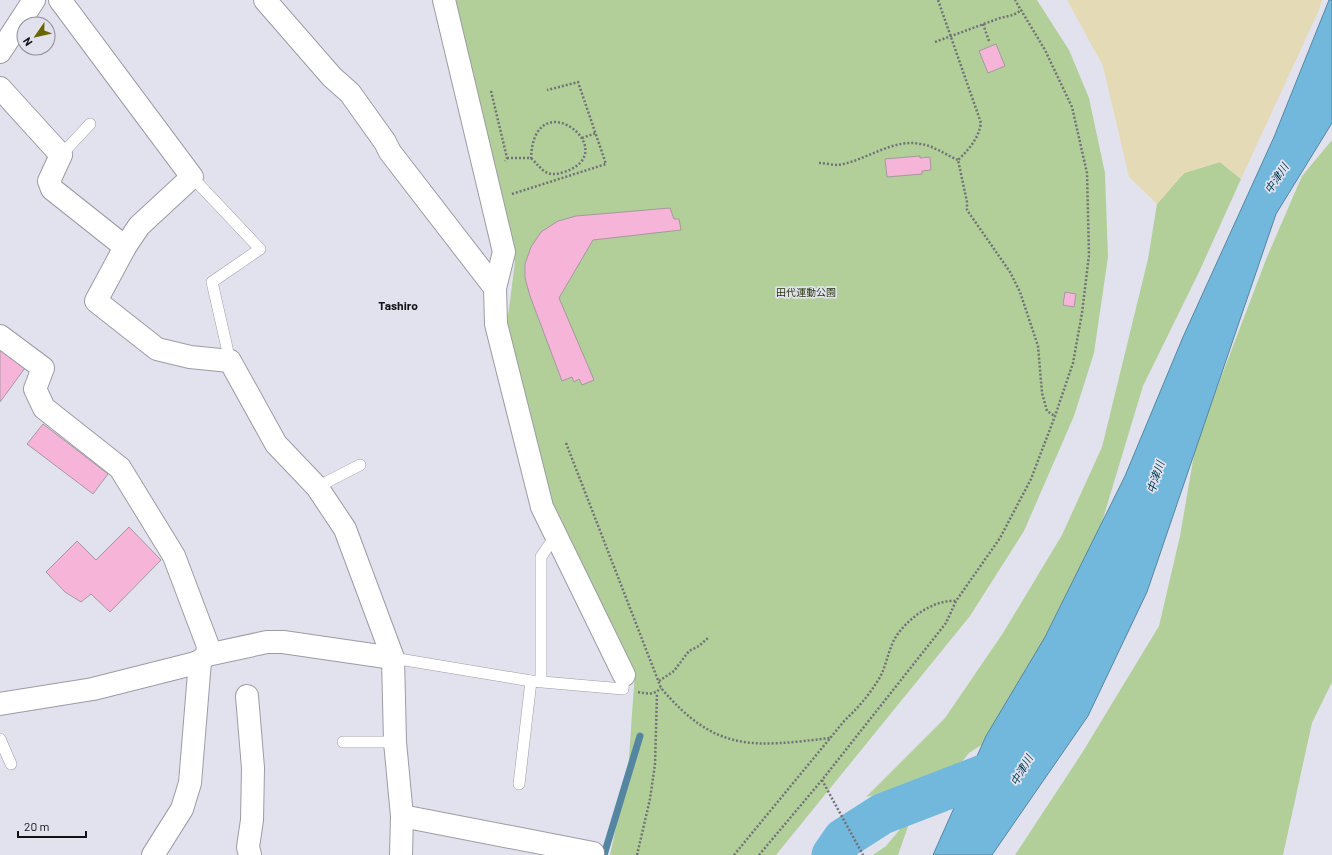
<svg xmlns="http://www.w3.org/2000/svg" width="1332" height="855" font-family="Barlow,'Noto Sans JP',sans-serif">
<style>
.green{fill:#b3cf99}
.sand{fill:#e4dab5}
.water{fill:#72b8dc;stroke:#5586a1}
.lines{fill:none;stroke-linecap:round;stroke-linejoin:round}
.stream{stroke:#5586a1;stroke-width:7}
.river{stroke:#72b8dc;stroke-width:41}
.building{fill:#f6b5d8;stroke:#a4999e}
.service-casing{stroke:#9c9ba6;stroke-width:12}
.minor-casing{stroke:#9c9ba6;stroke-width:24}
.path{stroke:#717178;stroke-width:2.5;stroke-dasharray:2 2;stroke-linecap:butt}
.service{stroke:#fff;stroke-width:11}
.minor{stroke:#fff;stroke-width:22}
.labels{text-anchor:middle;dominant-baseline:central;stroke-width:3.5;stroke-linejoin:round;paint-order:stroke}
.park-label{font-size:10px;fill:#1e3005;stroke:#e2e2ee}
.water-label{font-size:11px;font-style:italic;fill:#003d55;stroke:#e2e2ee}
.quarter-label{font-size:12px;font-weight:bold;fill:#121216;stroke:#e2e2ee}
</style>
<rect width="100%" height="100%" fill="#e2e2ee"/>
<!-- green -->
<g class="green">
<path d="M455,0H1037L1069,50L1089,98L1105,173L1108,257L1094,353L1074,416L1024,531L970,616L776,855H610L628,772L635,671L552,503L506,331L515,262Z"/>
<path d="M1332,140V682L1312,723L1283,855H1015L1082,753L1159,626L1180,536L1196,443L1267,257L1302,176Z"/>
<path d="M1220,162L1241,179L1200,270L1143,386L1083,585L1006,729L969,753L948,779L928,781L866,797L945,718L1003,633L1062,535L1102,447L1148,259L1157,204L1184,173Z"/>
<path d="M912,815L898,855H873L886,846Z"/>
</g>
<!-- sand -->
<path class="sand" d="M1067,0H1322L1319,10L1241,179L1220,162L1184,173L1157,204L1129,177L1103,66Z"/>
<!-- water -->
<path class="water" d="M1329,0H1332V123L1276,214L1147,592L1088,716L992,855H933L986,736L1045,637L1125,476L1183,337L1274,137Z"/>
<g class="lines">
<!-- stream -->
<path class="stream" d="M604,855L640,736"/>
<!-- river -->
<path class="river" d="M832,855L843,839L882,814L986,774L1017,775"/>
</g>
<!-- building -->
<g class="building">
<path d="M996,44L1005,66L988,73L979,51Z"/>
<path d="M920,156V158L930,157L931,170L922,171V174L887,177L885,159Z"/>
<path d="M670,208L674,219H679L681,230L593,240L559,298L594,380L582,385L579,379L574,382L572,377L562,381L530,296L525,278V264L531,247L541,232L558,221L576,216Z"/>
<path d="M1065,292L1076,294L1074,307L1063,305Z"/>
<path d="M0,350L25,368L0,402Z"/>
<path d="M43,424L108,474L93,494L27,444Z"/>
<path d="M129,527L161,560L110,612L91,594L81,602L65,592L46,572L77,541L96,560Z"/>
</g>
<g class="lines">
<defs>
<g id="service">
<path d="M61,155L90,124"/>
<path d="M192,177L260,249L212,282L230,361"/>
<path d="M317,487L360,465"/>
<path d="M393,658L531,681L623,689L624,675"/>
<path d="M541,681V557L555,536"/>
<path d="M0,739L11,764"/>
<path d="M343,742H395"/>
<path d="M519,784L531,681"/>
</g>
<g id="minor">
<path d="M265,0L332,77L350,93L385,142L390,152L495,288"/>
<path d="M444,0L504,252L495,288L496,324L542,507L624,675"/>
<path d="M0,52L34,0"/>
<path d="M0,88L61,155L49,181L52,189L125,247L139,226L192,177L60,0"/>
<path d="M125,247L96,301L157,349L190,357L230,361L276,444L317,487L345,529L393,658L395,742L402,816L401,855"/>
<path d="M0,336L43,368L35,389L44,408L120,468L174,556L208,646L207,655"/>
<path d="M247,696L253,768L252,820L248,847L250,855"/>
<path d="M0,704L93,689L192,664L200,661L207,655L267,642H283L393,658"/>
<path d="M402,816L593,853"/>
<path d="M153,855L182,809L190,783L200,661"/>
</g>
</defs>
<!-- service casing -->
<use href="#service" class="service-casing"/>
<!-- minor casing -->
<use href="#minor" class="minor-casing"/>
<!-- path -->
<g class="path">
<path d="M938,0L981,123C978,140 969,149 958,160L967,202V210L1010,272L1020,292L1038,346L1042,393L1047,411L1055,416"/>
<path d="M983,24L989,41"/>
<path d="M935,42L1000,18L1013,15L1022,10"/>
<path d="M491,91L507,158L505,161"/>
<path d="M582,138L596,133"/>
<path d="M507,158H531C543,170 546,178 564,172C626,152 534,79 531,158"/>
<path d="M819,163C825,163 832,165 838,165C866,161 892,138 921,144C934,146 946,155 958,160"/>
<path d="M512,194L606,164L578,82L547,90"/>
<path d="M566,443L661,688C716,753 753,747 830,738"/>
<path d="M659,681L674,671L689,651L699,646L709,637"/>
<path d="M638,692C648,694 654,695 661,688"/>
<path d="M822,780L863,855"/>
<path d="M637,855L650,799L655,764L657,693"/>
<path d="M734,855L845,720C859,707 870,694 880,677C886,666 888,652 894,640C905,620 933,599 956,601"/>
<path d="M759,855L822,780L946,623L956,601L1000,538L1031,479L1055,416L1073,363L1082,313L1089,255L1087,173L1072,107L1045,50L1015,0"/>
</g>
<!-- service -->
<use href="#service" class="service"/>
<!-- minor -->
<use href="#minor" class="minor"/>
</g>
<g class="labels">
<!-- park labels -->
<g class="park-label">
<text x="806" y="292">田代運動公園</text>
</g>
<!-- water labels -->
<g class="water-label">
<text transform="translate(1276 178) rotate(-56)">中津川</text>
<text transform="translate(1155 477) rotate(-72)">中津川</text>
<text transform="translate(1021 770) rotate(-60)">中津川</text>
</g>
<!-- quarter labels -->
<g class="quarter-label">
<text x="398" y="305">Tashiro</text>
</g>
</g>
<!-- north arrow -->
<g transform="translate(36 36) rotate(236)"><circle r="19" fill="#e2e2ee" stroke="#8f8f98"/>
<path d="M0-3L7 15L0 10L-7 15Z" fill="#686600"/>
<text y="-6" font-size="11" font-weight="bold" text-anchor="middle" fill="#121216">N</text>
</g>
<!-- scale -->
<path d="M18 831v6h68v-6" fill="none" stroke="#121216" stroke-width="2"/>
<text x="24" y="831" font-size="12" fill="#121216" stroke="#e2e2ee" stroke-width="3" paint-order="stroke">20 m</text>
</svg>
